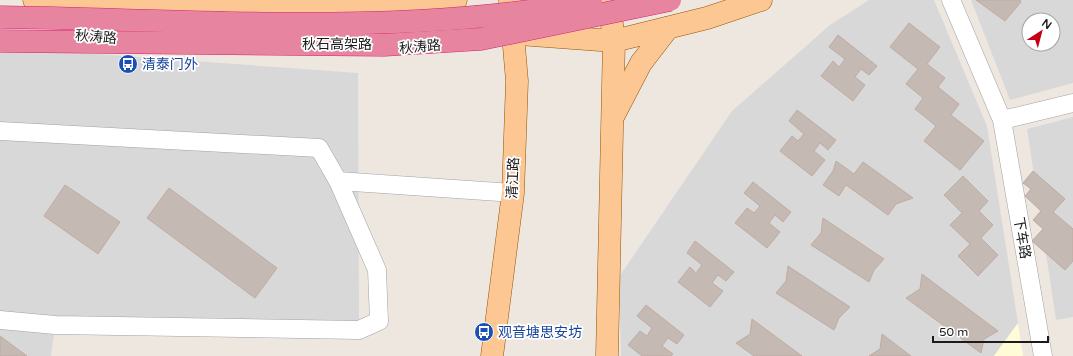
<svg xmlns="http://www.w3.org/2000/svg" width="1073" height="356" font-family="'Varela Round','Noto Sans SC',sans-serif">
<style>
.residential{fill:#d9d8d8;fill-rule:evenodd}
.education{fill:#fffbd7}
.building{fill:#c4b9b3;stroke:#bfaca2}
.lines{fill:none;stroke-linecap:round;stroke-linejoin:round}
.minor-casing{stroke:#a2a2a2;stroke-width:19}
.major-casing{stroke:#925400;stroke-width:23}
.minor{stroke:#fff;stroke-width:18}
.major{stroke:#fdc794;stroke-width:22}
.highway-bridge-casing{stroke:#d8206f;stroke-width:23;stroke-linecap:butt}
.highway-bridge{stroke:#e785a0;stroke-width:22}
.labels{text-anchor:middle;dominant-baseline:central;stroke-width:3.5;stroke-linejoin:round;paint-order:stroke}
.street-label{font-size:14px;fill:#1b1b1b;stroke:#fff}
.transit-label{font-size:14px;fill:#164399;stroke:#fff;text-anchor:start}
</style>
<rect width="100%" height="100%" fill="#ede7e0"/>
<!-- residential -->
<g class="residential">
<path d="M869,0H934L987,126L1018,323L994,356H621L619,277L732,111L830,25Z"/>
<path d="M971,0H1073V83L1010,100ZM1029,20H1053V44H1029Z"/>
<path d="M0,47L358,73L359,330L55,326L51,356H0Z"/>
<path d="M1073,117V317L1056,320L1027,129Z"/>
</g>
<!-- education -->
<path class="education" d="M1018,323L1023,356H994Z"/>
<!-- building -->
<g class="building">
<path d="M976,0H1020L1021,2L1005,21Z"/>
<path d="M909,23L940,47L927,64L945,78L938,87L959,104L951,115L984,141L960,170L924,141L936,126L915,109L923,98L906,84L918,69L890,47Z"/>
<path d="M838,35L877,66L869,75L861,69L855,77L865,85L853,101L821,76L833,61L839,67L845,59L829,47Z"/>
<path d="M797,110L836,140L828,150L820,143L814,151L825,160L812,176L780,151L792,136L798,141L804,134L789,121Z"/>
<path d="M836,161L854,174L863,162L913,198L896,204L888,215L846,185L839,196L823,185L833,171Z"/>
<path d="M1033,171L1065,199L1053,212L1073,229V261L1065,270L1032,241L1043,229L1033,220L1041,211L1025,196L1031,189L1023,183Z"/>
<path d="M963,176L988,201L979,211L993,225L981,238L998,255L978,276L958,256L970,244L950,225L962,213L944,195Z"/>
<path d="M753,182L791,212L783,222L775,215L769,223L780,232L767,248L735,223L747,208L754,213L760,206L744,193Z"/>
<path d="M65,185L120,222L98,254L44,216Z"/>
<path d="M169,188L277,268L255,298L147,218Z"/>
<path d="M823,218L884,259L874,270L869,282L811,245L821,233Z"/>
<path d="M695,241L734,272L726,281L718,275L712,283L723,291L710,307L678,282L690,267L696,273L702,265L687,253Z"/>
<path d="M788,266L850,307L839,318L834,330L776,293L786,281Z"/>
<path d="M922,274L998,331L984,339L981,353L906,298L920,289Z"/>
<path d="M646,305L684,335L677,344L668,338L662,346L673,354L671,356H642L628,345L640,331L647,336L652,328L637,316Z"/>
<path d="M752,319L802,356H754L736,343L750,334Z"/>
<path d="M882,334L911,356H869L880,349Z"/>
<path d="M0,336L27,356H0Z"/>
</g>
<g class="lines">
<defs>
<g id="minor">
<path d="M951,0L1002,120L1043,356"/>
<path d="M1002,120L1073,103"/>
<path d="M0,131L319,148L338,181L513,193"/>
<path d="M0,320L55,325L359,330L379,321L377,270L338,181"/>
</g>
<g id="major">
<path d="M34,0C174,4 316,14 456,0"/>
<path d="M519,34L614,41L707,18L761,0"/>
<path d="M614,115L641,63L668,28"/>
<path d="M492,356L513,193L517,81L510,0"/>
<path d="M607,356L614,41L609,0"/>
</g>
</defs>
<!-- minor casing -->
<use href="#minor" class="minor-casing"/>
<!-- major casing -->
<use href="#major" class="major-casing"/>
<!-- minor -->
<use href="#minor" class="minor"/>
<!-- major -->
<use href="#major" class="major"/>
<defs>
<g id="highway-bridge">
<path d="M0,17C139,19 278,28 417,21C474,18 535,13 591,0"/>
<path d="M0,41L384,45L481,39L670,0"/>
</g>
</defs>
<!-- highway-bridge casing -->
<use href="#highway-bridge" class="highway-bridge-casing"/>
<!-- highway-bridge -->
<use href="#highway-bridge" class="highway-bridge"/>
</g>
<!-- icons -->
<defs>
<symbol id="bus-disc" viewBox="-11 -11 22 22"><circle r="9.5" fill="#1a4fb4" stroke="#fff"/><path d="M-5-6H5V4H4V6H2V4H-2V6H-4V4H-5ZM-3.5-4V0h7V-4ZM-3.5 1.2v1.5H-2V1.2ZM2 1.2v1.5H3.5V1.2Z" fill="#fff"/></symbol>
</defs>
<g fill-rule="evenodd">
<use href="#bus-disc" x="117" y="53" width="22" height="22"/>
<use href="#bus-disc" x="473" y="321" width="22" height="22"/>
</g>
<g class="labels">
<!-- street labels -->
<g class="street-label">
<text transform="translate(96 37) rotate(5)">秋涛路</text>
<text x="337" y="44">秋石高架路</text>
<text transform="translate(420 47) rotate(-5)">秋涛路</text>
<text transform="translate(513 178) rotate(-87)">清江路</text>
<text transform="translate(1022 238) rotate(80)">下车路</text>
</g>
<!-- transit labels -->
<g class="transit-label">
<text x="142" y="64">清泰门外</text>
<text x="498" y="332">观音塘思安坊</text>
</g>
</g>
<!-- north arrow -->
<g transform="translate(1041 32) rotate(36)"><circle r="19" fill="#ffffff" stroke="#a4a4a4"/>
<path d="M0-3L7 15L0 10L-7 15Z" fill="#c60012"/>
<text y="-6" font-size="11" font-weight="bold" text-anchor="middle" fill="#1b1b1b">N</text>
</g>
<!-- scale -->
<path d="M933 336v6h115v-6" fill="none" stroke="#1b1b1b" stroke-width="2"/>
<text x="939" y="336" font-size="12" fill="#1b1b1b" stroke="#ffffff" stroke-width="3" paint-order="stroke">50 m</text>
</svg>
